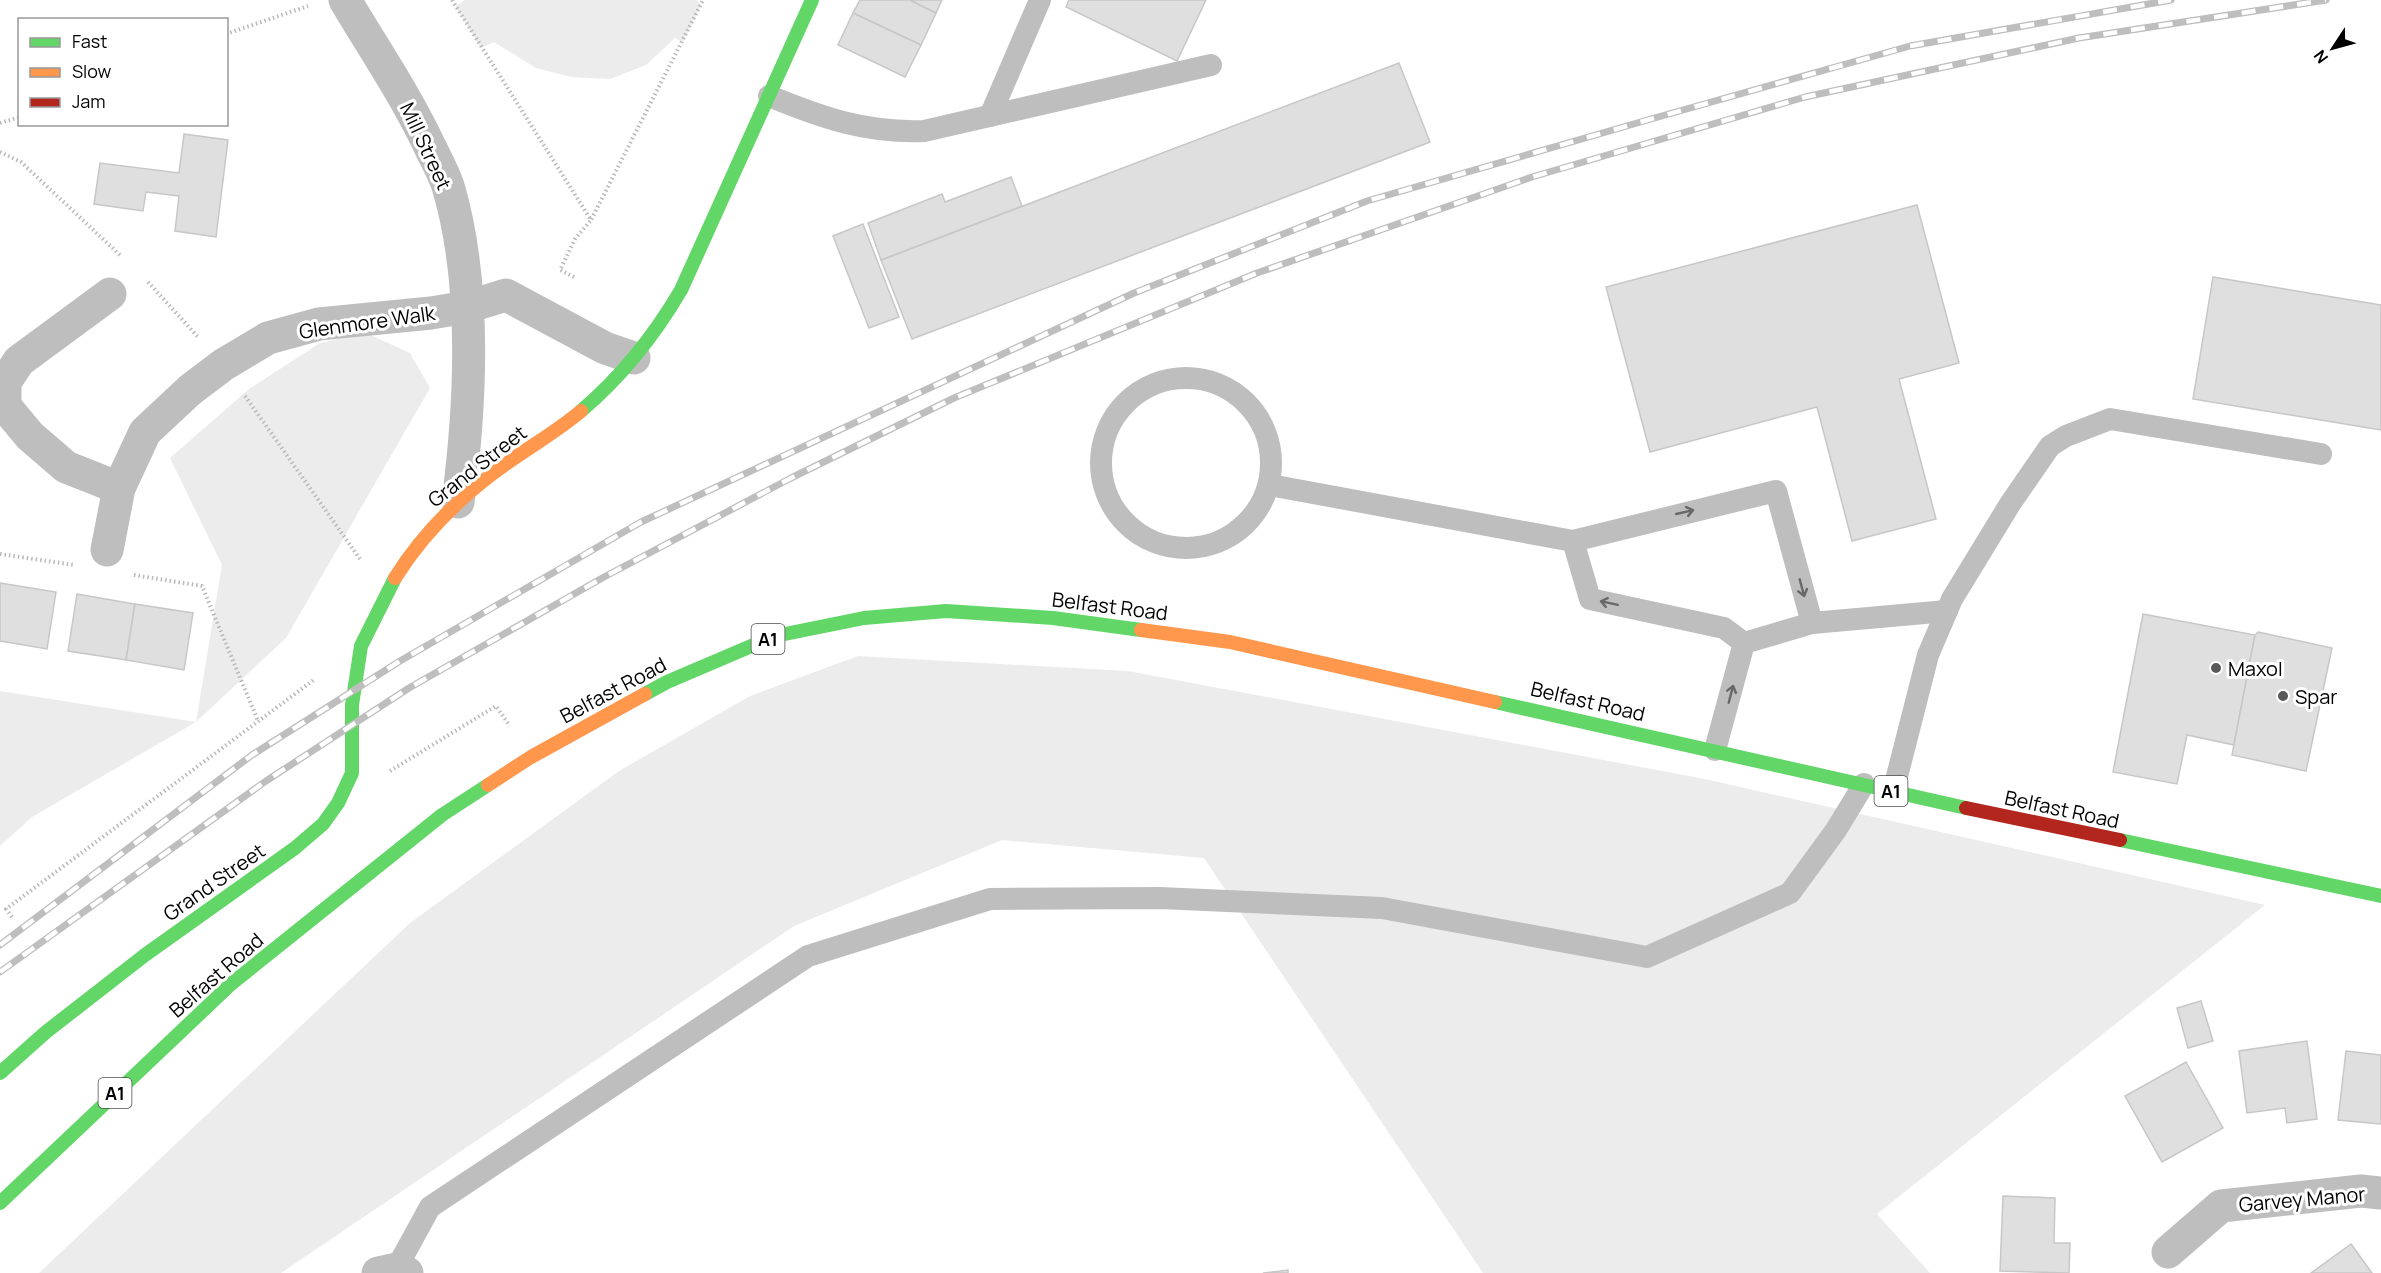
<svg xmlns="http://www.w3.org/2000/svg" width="2381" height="1273" font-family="Manrope,sans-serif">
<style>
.green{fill:#ececec}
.building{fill:#dfdfdf;stroke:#c7c7c7;stroke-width:1.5}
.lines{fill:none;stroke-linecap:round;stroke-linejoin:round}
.path{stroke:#b9b9b9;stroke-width:4;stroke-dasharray:1.5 3;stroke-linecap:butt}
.lane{stroke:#bebebe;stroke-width:22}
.street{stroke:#bebebe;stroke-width:33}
.fast{stroke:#63d668;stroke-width:14}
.slow{stroke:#ff974d;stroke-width:14}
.jam{stroke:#b3261e;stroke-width:14}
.rail-casing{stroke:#bebebe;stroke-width:7}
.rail{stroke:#fff;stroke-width:4.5;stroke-dasharray:14;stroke-linecap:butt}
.oneway{stroke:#686868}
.poi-dot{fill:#595959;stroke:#fff;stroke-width:2}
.labels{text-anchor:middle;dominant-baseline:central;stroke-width:6;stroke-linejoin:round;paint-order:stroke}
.shield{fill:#fff;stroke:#4c4c4c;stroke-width:1.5}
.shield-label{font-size:18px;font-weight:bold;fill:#000}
.street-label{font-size:20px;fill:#000;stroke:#fff}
.poi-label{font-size:20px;fill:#000;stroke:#fff;text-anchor:start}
</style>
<rect width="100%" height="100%" fill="#fff"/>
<!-- green -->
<g class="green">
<path d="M465,0H697L701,5L683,42L675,38L646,65L610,79L571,77L536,68L494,42L481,48L455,6Z"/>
<path d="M366,333L410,353L430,388L286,638L196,722L32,817L0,846V691L196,722L222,565L170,458L249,389L320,343Z"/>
<path d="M858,656L1128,671L1705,779L2265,905L1877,1214L1930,1273H1483L1204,858L1002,840L794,926L281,1273H39L410,923L619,771L750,696Z"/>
</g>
<!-- building -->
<g class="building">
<path d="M860,0H910L936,13L921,45L853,13Z"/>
<path d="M910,0H942L936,13Z"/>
<path d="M1069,0H1206L1177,61L1066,7Z"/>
<path d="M853,13L921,45L905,77L838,45Z"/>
<path d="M1399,63L1430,142L912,339L881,260Z"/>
<path d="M184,134L228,140L216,237L175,231L179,196L146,192L143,211L94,204L100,163L179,173Z"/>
<path d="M1011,177L1022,206L881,260L868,223L942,194L945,202Z"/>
<path d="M1917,205L1959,363L1899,379L1936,519L1852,541L1817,407L1650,452L1606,287Z"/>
<path d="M863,224L899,317L869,328L833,236Z"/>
<path d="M2213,277L2381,305V430L2193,399Z"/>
<path d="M0,583L56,592L47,649L0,641Z"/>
<path d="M77,594L135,604L126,660L68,651Z"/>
<path d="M135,604L193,613L184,670L126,660Z"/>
<path d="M2143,614L2255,635L2234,745L2187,735L2177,784L2113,772Z"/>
<path d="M2258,632L2332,648L2306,771L2232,755L2255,635Z"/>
<path d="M2201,1001L2213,1041L2188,1048L2177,1008Z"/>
<path d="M2307,1041L2317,1119L2287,1123L2285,1108L2247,1113L2239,1051Z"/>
<path d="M2346,1051L2381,1055V1124L2338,1120Z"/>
<path d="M2186,1062L2223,1128L2162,1162L2125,1096Z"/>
<path d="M2003,1196L2055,1198L2054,1243H2070L2069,1273L2000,1271Z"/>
<path d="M2351,1244L2372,1273H2311Z"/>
<path d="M1288,1270V1273H1263Z"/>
</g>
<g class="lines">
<!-- path -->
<g class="path">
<path d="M452,0L591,220L703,0"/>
<path d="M226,34L308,6"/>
<path d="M0,123L20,117"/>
<path d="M0,152L21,162L121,256"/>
<path d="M574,277L560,270L575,239L591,220"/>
<path d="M148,282L198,337"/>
<path d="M245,396L360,559"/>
<path d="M0,554L74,565"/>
<path d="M134,575L202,586L258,721"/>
<path d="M390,771L496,706L510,726"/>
<path d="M12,917L6,909L315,679"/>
</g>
<!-- lane -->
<g class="lane">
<path d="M769,96C823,118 865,133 924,131L1211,65"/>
<path d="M990,116L1040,0"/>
<circle cx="1186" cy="463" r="85"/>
<path d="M1270,485L1573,541"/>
<path d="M1744,643L1812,623L1947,611"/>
<path d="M1715,750L1744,643L1724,628L1590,599L1573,541L1776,491L1812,623"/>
<path d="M1893,792L1928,655L1952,599L2010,504L2050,446L2066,436L2110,419L2321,454"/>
<path d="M396,1269L430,1207L808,956L990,899L1160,898L1382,908L1647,957L1790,893L1836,830L1864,784"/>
</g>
<!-- street -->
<g class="street">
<path d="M345,0C374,49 407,97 431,149C437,161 444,174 448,186C477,284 471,402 458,502"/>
<path d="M110,294L19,361L5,382V406L30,436L66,467L119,488"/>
<path d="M107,550L119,488L145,432L190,390L223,365L268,338L319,324L431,313L467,307L506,295L605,348L634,358"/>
<path d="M2168,1252L2221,1206L2361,1191L2381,1193"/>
<path d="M378,1273L396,1269L407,1273"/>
</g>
<!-- fast -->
<g class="fast">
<path d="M581,411C621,377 654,336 681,290L812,0"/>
<path d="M645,694L667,682L775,636L864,618L946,611L1053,618L1141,630"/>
<path d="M1495,702L1966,808"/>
<path d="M2120,840L2381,896"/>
<path d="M0,1073L46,1032L145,955L295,848L323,824L338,803L352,773V705L361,646L395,578"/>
<path d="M0,1203L231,984L442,815L488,785"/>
</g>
<!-- slow -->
<g class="slow">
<path d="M395,578C425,530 466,491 513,459C536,443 560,429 581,411"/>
<path d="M1141,630L1230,642L1495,702"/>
<path d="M488,785L531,757L645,694"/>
</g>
<!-- jam -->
<path class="jam" d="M1966,808L2120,840"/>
<defs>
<g id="rail">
<path d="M0,945L252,755L400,661L641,522L1134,293L1367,201L1644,121L1910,46L2171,0"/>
<path d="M0,972L266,781L409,688L604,577L791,478L954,398L1257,273L1532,177L1805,97L2079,38L2326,0"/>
</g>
</defs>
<!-- rail casing -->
<use href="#rail" class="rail-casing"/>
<!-- rail -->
<use href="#rail" class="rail"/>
</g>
<!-- one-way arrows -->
<defs><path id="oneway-shaft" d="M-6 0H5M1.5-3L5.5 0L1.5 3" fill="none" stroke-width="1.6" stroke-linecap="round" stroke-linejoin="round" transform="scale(1.5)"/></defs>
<g class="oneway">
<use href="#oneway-shaft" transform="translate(1685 512) rotate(-13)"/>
<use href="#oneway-shaft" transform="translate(1802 588) rotate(75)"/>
<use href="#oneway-shaft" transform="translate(1609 603) rotate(-168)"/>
<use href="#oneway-shaft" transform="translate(1731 694) rotate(-75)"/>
</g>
<!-- markers -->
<g class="poi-dot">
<circle cx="2216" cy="668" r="6"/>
<circle cx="2283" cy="696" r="6"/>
</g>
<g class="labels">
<!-- shield labels -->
<g class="shield">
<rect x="751.5" y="624" width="33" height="30" rx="4.5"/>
<rect x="1874.5" y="776" width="33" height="30" rx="4.5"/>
<rect x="98.5" y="1078" width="33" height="30" rx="4.5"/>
</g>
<g class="shield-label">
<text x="768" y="639">A1</text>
<text x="1891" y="791">A1</text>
<text x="115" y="1093">A1</text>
</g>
<!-- street labels -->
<g class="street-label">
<text transform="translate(426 146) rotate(65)">Mill Street</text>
<text transform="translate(367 322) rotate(-8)">Glenmore Walk</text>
<text transform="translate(477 466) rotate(-38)">Grand Street</text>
<text transform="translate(1110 606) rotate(7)">Belfast Road</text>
<text transform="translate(613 690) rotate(-28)">Belfast Road</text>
<text transform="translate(1588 701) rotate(13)">Belfast Road</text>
<text transform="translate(2062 809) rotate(12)">Belfast Road</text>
<text transform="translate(214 882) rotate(-35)">Grand Street</text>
<text transform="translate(216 975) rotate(-41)">Belfast Road</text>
<text transform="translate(2302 1199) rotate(-5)">Garvey Manor</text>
</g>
<!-- poi labels -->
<g class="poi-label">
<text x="2228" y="668">Maxol</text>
<text x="2295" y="696">Spar</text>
</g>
</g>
<!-- legend -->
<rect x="18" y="18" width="210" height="108" fill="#ffffff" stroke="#999999" stroke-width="1.5"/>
<rect x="30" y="38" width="30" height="9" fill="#63d668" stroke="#999999" stroke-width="1.5"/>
<text x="72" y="48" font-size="18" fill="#000000">Fast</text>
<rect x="30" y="68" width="30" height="9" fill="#ff974d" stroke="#999999" stroke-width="1.5"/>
<text x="72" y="78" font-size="18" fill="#000000">Slow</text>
<rect x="30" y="98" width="30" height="9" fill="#b3261e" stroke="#999999" stroke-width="1.5"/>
<text x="72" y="108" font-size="18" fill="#000000">Jam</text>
<!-- north arrow -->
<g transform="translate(2333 48) rotate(234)" stroke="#ffffff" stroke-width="4.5" paint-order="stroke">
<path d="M0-4.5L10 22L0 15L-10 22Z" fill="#000000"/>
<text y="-9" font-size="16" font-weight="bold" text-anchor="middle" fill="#000000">N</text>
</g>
</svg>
